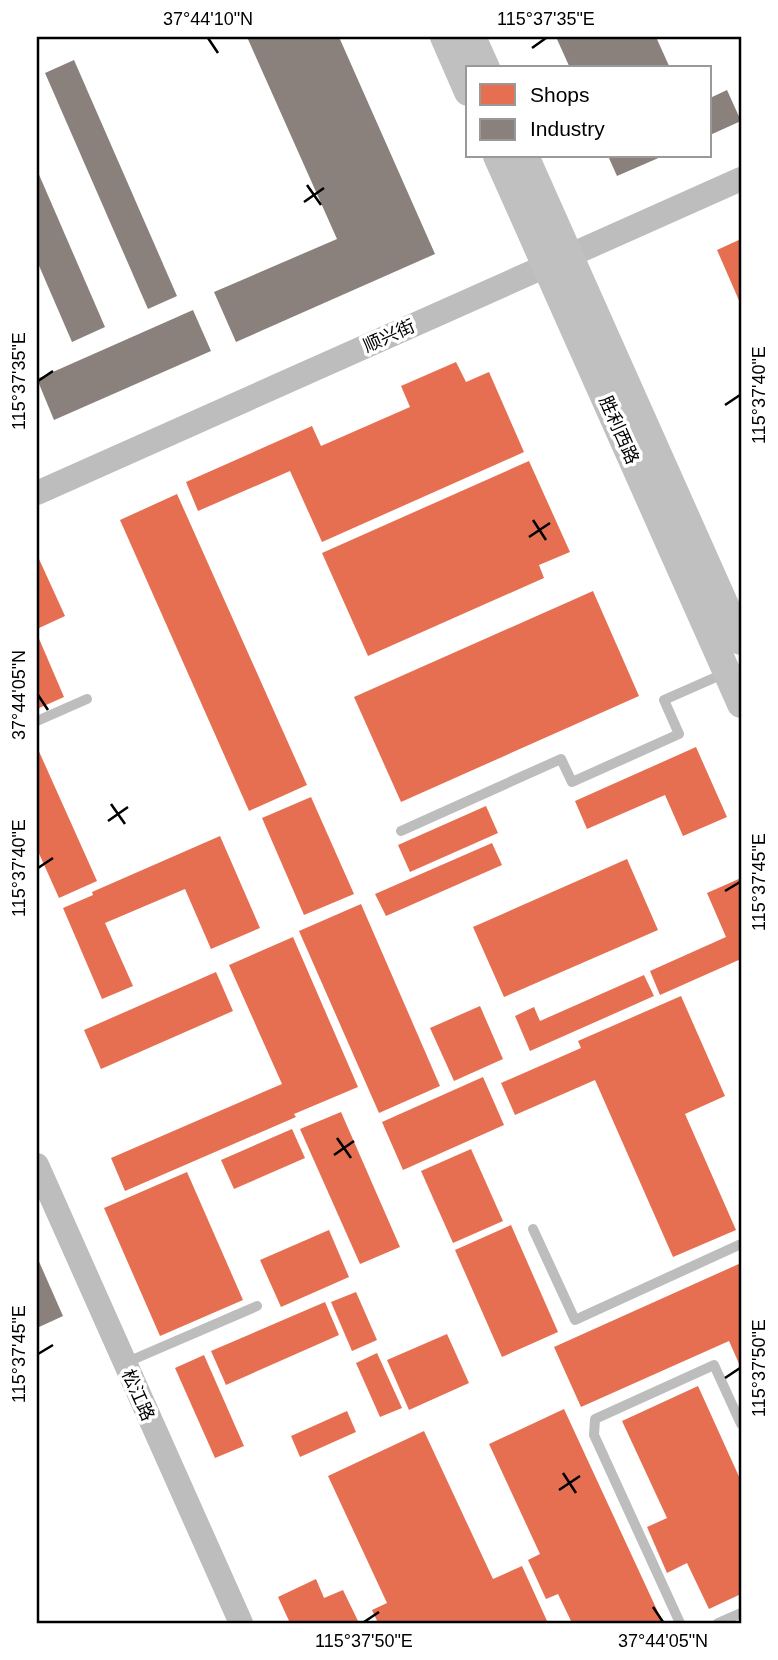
<svg xmlns="http://www.w3.org/2000/svg" width="778" height="1660" font-family="Arial,'Noto Sans SC',sans-serif">
<style>
.shops{fill:#e76f51}
.industry{fill:#8a817c}
.lines{fill:none;stroke-linecap:round;stroke-linejoin:round}
.service{stroke:#bdbdbd;stroke-width:10}
.tertiary{stroke:#bdbdbd;stroke-width:24}
.secondary{stroke:#c0c0c0;stroke-width:28}
.ticks{fill:none;stroke:#000;stroke-width:2.5}
.labels{text-anchor:middle;dominant-baseline:central;stroke-width:7;stroke-linejoin:round;paint-order:stroke}
.street-label{font-size:18px;fill:#000;stroke:#fff}
.neatline{fill:none;stroke:#000;stroke-width:2.5}
.ticks-label{font-size:18px;text-anchor:middle;fill:#000}
</style>
<rect width="100%" height="100%" fill="#fff"/>
<!-- shops -->
<g class="shops">
<path d="M741,239V305L717,250Z"/>
<path d="M456,362L466,382L489,372L524,452L322,542L290,471L198,511L186,482L312,426L321,446L410,407L401,386Z"/>
<path d="M529,461L570,552L539,565L544,578L368,656L322,553Z"/>
<path d="M177,494L307,785L249,811L120,520Z"/>
<path d="M39,559L65,616L37,629V560Z"/>
<path d="M593,591L639,696L401,802L354,697Z"/>
<path d="M37,634L64,697L37,709Z"/>
<path d="M37,747L97,881L59,898L37,849Z"/>
<path d="M696,747L727,817L683,836L665,795L587,829L575,801Z"/>
<path d="M311,797L354,894L304,915L262,818Z"/>
<path d="M486,806L498,833L410,872L398,845Z"/>
<path d="M220,836L260,928L211,949L185,889L105,923L133,986L102,999L63,908L93,895L92,892Z"/>
<path d="M492,843L502,865L386,916L375,894Z"/>
<path d="M627,859L658,930L504,997L473,927Z"/>
<path d="M741,878V959L660,995L650,971L726,937L707,893Z"/>
<path d="M361,904L440,1086L379,1113L299,931Z"/>
<path d="M293,937L358,1087L294,1114L296,1117L125,1191L111,1158L282,1084L229,965Z"/>
<path d="M216,972L233,1011L101,1069L84,1030Z"/>
<path d="M644,975L654,996L530,1051L515,1016L534,1007L540,1021Z"/>
<path d="M681,996L725,1096L685,1114L736,1230L673,1257L595,1080L515,1115L501,1083L581,1048L578,1041Z"/>
<path d="M480,1006L503,1059L454,1081L430,1028Z"/>
<path d="M483,1077L504,1125L403,1170L382,1122Z"/>
<path d="M341,1112L400,1247L360,1264L300,1129Z"/>
<path d="M292,1129L305,1158L234,1189L221,1160Z"/>
<path d="M471,1149L503,1221L453,1243L421,1171Z"/>
<path d="M187,1172L243,1300L160,1336L104,1208Z"/>
<path d="M511,1225L558,1332L502,1357L455,1250Z"/>
<path d="M329,1230L349,1277L281,1307L260,1260Z"/>
<path d="M741,1263V1368L729,1341L581,1407L554,1347Z"/>
<path d="M356,1292L377,1340L352,1351L331,1302Z"/>
<path d="M325,1302L339,1335L226,1385L211,1351Z"/>
<path d="M447,1334L469,1383L409,1410L387,1360Z"/>
<path d="M377,1353L402,1408L380,1417L356,1363Z"/>
<path d="M204,1355L244,1446L215,1458L175,1368Z"/>
<path d="M698,1386L741,1481V1594L709,1609L687,1563L667,1573L647,1527L667,1518L622,1421Z"/>
<path d="M564,1409L663,1623H572L558,1594L546,1599L528,1560L540,1554L489,1444Z"/>
<path d="M347,1411L356,1432L300,1457L291,1436Z"/>
<path d="M424,1431L493,1579L522,1566L548,1623H378L372,1610L387,1603L328,1476Z"/>
<path d="M316,1579L324,1598L343,1590L359,1623H290L278,1597Z"/>
</g>
<!-- industry -->
<g class="industry">
<path d="M247,37H339L435,254L236,342L214,292L337,239Z"/>
<path d="M556,37H656L670,68H570Z"/>
<path d="M74,60L177,296L148,309L45,73Z"/>
<path d="M727,90L741,121L710,135V98Z"/>
<path d="M608,156H663L617,176Z"/>
<path d="M37,170L105,327L72,342L37,261Z"/>
<path d="M193,310L211,351L54,420L37,379Z"/>
<path d="M37,1257L63,1316L37,1328Z"/>
</g>
<g class="lines">
<!-- service -->
<g class="service">
<path d="M37,721L87,699"/>
<path d="M401,831L561,759L572,782L679,734L664,700L723,674"/>
<path d="M533,1229L575,1320L741,1244"/>
<path d="M125,1363L257,1306"/>
<path d="M680,1623L594,1435L595,1419L714,1365L741,1424"/>
<path d="M718,1623L741,1613"/>
</g>
<!-- tertiary -->
<g class="tertiary">
<path d="M37,493L741,179"/>
<path d="M37,1165L241,1623"/>
</g>
<!-- secondary -->
<g class="secondary">
<path d="M444,37L468,92"/>
<path d="M472,37L486,68"/>
<path d="M497,156L741,704"/>
<path d="M525,156L741,641"/>
</g>
</g>
<!-- ticks -->
<path class="ticks" d="M208,38L218,53M532,48L546,38M307,185L321,205M304,202L324,188M38,381L53,371M725,405L740,395M533,520L546,540M529,537L550,523M38,695L48,710M111,804L125,824M108,821L128,807M38,868L53,858M725,891L740,882M337,1138L351,1158M334,1155L354,1141M38,1354L53,1345M725,1378L740,1368M563,1473L576,1493M559,1490L580,1476M653,1607L663,1622M364,1622L379,1612"/>
<g class="labels">
<!-- street labels -->
<g class="street-label">
<text transform="translate(389 336) rotate(-24)">顺兴街</text>
<text transform="translate(619 430) rotate(66)">胜利西路</text>
<text transform="translate(138 1395) rotate(66)">松江路</text>
</g>
</g>
<!-- border -->
<rect width="778" height="1660" fill="none" stroke="#ffffff" stroke-width="77"/>
<!-- legend -->
<rect x="466" y="66" width="245" height="91" fill="#ffffff" stroke="#999999" stroke-width="2"/>
<rect x="480" y="84" width="35" height="21" fill="#e76f51" stroke="#999999" stroke-width="2"/>
<text x="530" y="102" font-size="21" fill="#000000">Shops</text>
<rect x="480" y="119" width="35" height="21" fill="#8a817c" stroke="#999999" stroke-width="2"/>
<text x="530" y="136" font-size="21" fill="#000000">Industry</text>
<rect x="38" y="38" width="702" height="1584" class="neatline"/>
<g class="ticks-label">
<text x="208" y="25">37°44'10"N</text>
<text x="546" y="25">115°37'35"E</text>
<text transform="translate(19 381) rotate(-90)" y="6">115°37'35"E</text>
<text transform="translate(759 395) rotate(-90)" y="6">115°37'40"E</text>
<text transform="translate(19 695) rotate(-90)" y="6">37°44'05"N</text>
<text transform="translate(19 868) rotate(-90)" y="6">115°37'40"E</text>
<text transform="translate(759 882) rotate(-90)" y="6">115°37'45"E</text>
<text transform="translate(19 1354) rotate(-90)" y="6">115°37'45"E</text>
<text transform="translate(759 1368) rotate(-90)" y="6">115°37'50"E</text>
<text x="364" y="1647">115°37'50"E</text>
<text x="663" y="1647">37°44'05"N</text>
</g>
</svg>
